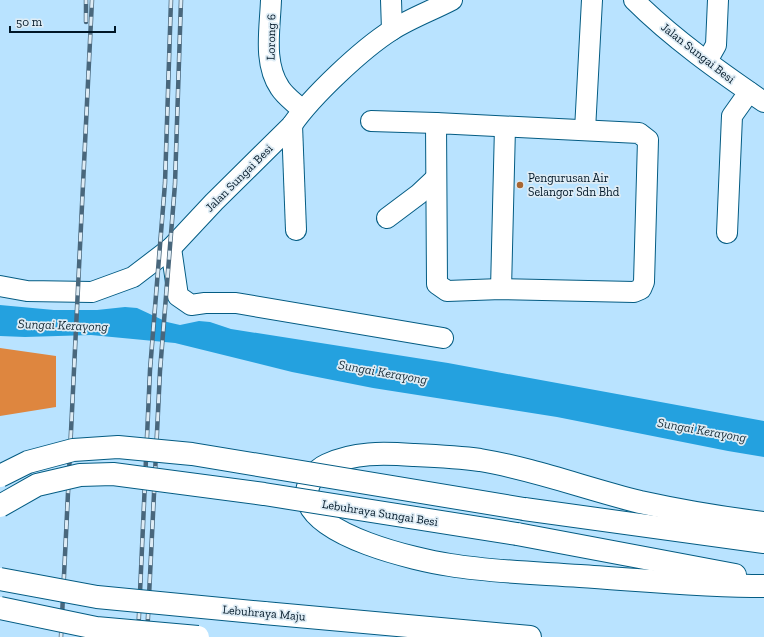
<svg xmlns="http://www.w3.org/2000/svg" width="764" height="637" font-family="'Zilla Slab',serif">
<style>
.forest{fill:#de863f}
.water{fill:#24a1df}
.lines{fill:none;stroke-linecap:round;stroke-linejoin:round}
.minor-casing{stroke:#045c83;stroke-width:22}
.highway-casing{stroke:#045c83;stroke-width:24}
.minor{stroke:#fff;stroke-width:20}
.highway{stroke:#fff;stroke-width:22}
.rail-casing{stroke:#49677c;stroke-width:4.5}
.rail{stroke:#deecf5;stroke-width:3;stroke-dasharray:9;stroke-linecap:butt}
.highway-bridge-casing{stroke:#045c83;stroke-width:24;stroke-linecap:butt}
.highway-bridge{stroke:#fff;stroke-width:22}
.poi-dot{fill:#a86632;stroke:#deecf5;stroke-width:1.5}
.labels{text-anchor:middle;dominant-baseline:central;stroke-width:3.5;stroke-linejoin:round;paint-order:stroke}
.street-label{font-size:12px;fill:#001727;stroke:#deecf5}
.poi-label{font-size:12px;fill:#001727;stroke:#deecf5;text-anchor:start}
.water-label{font-size:13px;font-style:italic;fill:#182c37;stroke:#deecf5}
</style>
<rect width="100%" height="100%" fill="#b9e3ff"/>
<!-- forest -->
<path class="forest" d="M0,348L56,356V407L0,416Z"/>
<!-- water -->
<path class="water" d="M0,305L54,310H97L125,307L137,308L167,322L180,325L199,321L210,322L231,329L448,363L764,421V457L728,451L557,417L373,388L292,372L175,343L91,335L25,337L0,336Z"/>
<g class="lines">
<defs>
<g id="minor">
<path d="M271,0C270,29 263,63 280,88C285,96 295,103 302,110"/>
<path d="M391,0L392,30"/>
<path d="M634,0C672,38 720,72 764,102"/>
<path d="M707,61L716,45L718,0"/>
<path d="M371,121L436,123"/>
<path d="M436,123L639,133L648,140L644,282L641,289L634,292L501,289L447,291L437,284Z"/>
<path d="M292,125L296,230"/>
<path d="M585,130L592,0"/>
<path d="M387,218L419,194L436,178"/>
<path d="M727,233L732,116L749,92"/>
<path d="M171,248L178,296L191,305L205,303H236L443,338"/>
<path d="M0,286L27,291L92,292L133,277L171,248L214,202L292,125C312,96 362,49 392,30C411,18 433,10 452,0"/>
<path d="M501,289L505,127"/>
</g>
<g id="highway">
<path d="M524,509L764,542"/>
<path d="M764,523C722,518 681,511 640,502C587,489 534,469 480,460C458,457 435,456 413,455C383,453 354,452 327,465C316,470 306,483 307,496C311,536 417,560 450,565C492,572 537,573 580,576C641,580 703,586 764,586"/>
<path d="M517,534L735,575"/>
<path d="M264,613L530,637"/>
</g>
</defs>
<!-- minor casing -->
<use href="#minor" class="minor-casing"/>
<!-- highway casing -->
<use href="#highway" class="highway-casing"/>
<!-- minor -->
<use href="#minor" class="minor"/>
<!-- highway -->
<use href="#highway" class="highway"/>
<defs>
<g id="rail">
<path d="M86,22V0"/>
<path d="M61,637L92,0"/>
<path d="M138,637L150,370L165,183L171,0"/>
<path d="M147,637L160,371L175,184L181,0"/>
</g>
</defs>
<!-- rail casing -->
<use href="#rail" class="rail-casing"/>
<!-- rail -->
<use href="#rail" class="rail"/>
<defs>
<g id="highway-bridge">
<path d="M0,476L28,462L73,450L118,447L192,454L524,509"/>
<path d="M0,506L37,485L80,475L113,474L264,494L517,534"/>
<path d="M0,579L97,597L264,613"/>
<path d="M0,608L96,628L198,637"/>
</g>
</defs>
<!-- highway-bridge casing -->
<use href="#highway-bridge" class="highway-bridge-casing"/>
<!-- highway-bridge -->
<use href="#highway-bridge" class="highway-bridge"/>
</g>
<!-- markers -->
<circle class="poi-dot" cx="520" cy="185" r="4"/>
<g class="labels">
<!-- street labels -->
<g class="street-label">
<text transform="translate(271 37) rotate(-89)">Lorong 6</text>
<text transform="translate(698 53) rotate(38)">Jalan Sungai Besi</text>
<text transform="translate(239 178) rotate(-45)">Jalan Sungai Besi</text>
<text transform="translate(380 513) rotate(9)">Lebuhraya Sungai Besi</text>
<text transform="translate(264 613) rotate(5)">Lebuhraya Maju</text>
</g>
<!-- poi labels -->
<g class="poi-label">
<text x="528" y="178">Pengurusan Air<tspan x="528" dy="14">Selangor Sdn Bhd</tspan></text>
</g>
<!-- water labels -->
<g class="water-label">
<text transform="translate(63 325) rotate(2)">Sungai Kerayong</text>
<text transform="translate(383 372) rotate(10)">Sungai Kerayong</text>
<text transform="translate(702 430) rotate(10)">Sungai Kerayong</text>
</g>
</g>
<!-- scale -->
<path d="M10 26v6h105v-6" fill="none" stroke="#001727" stroke-width="2"/>
<text x="16" y="26" font-size="12" fill="#001727" stroke="#deecf5" stroke-width="3" paint-order="stroke">50 m</text>
</svg>
